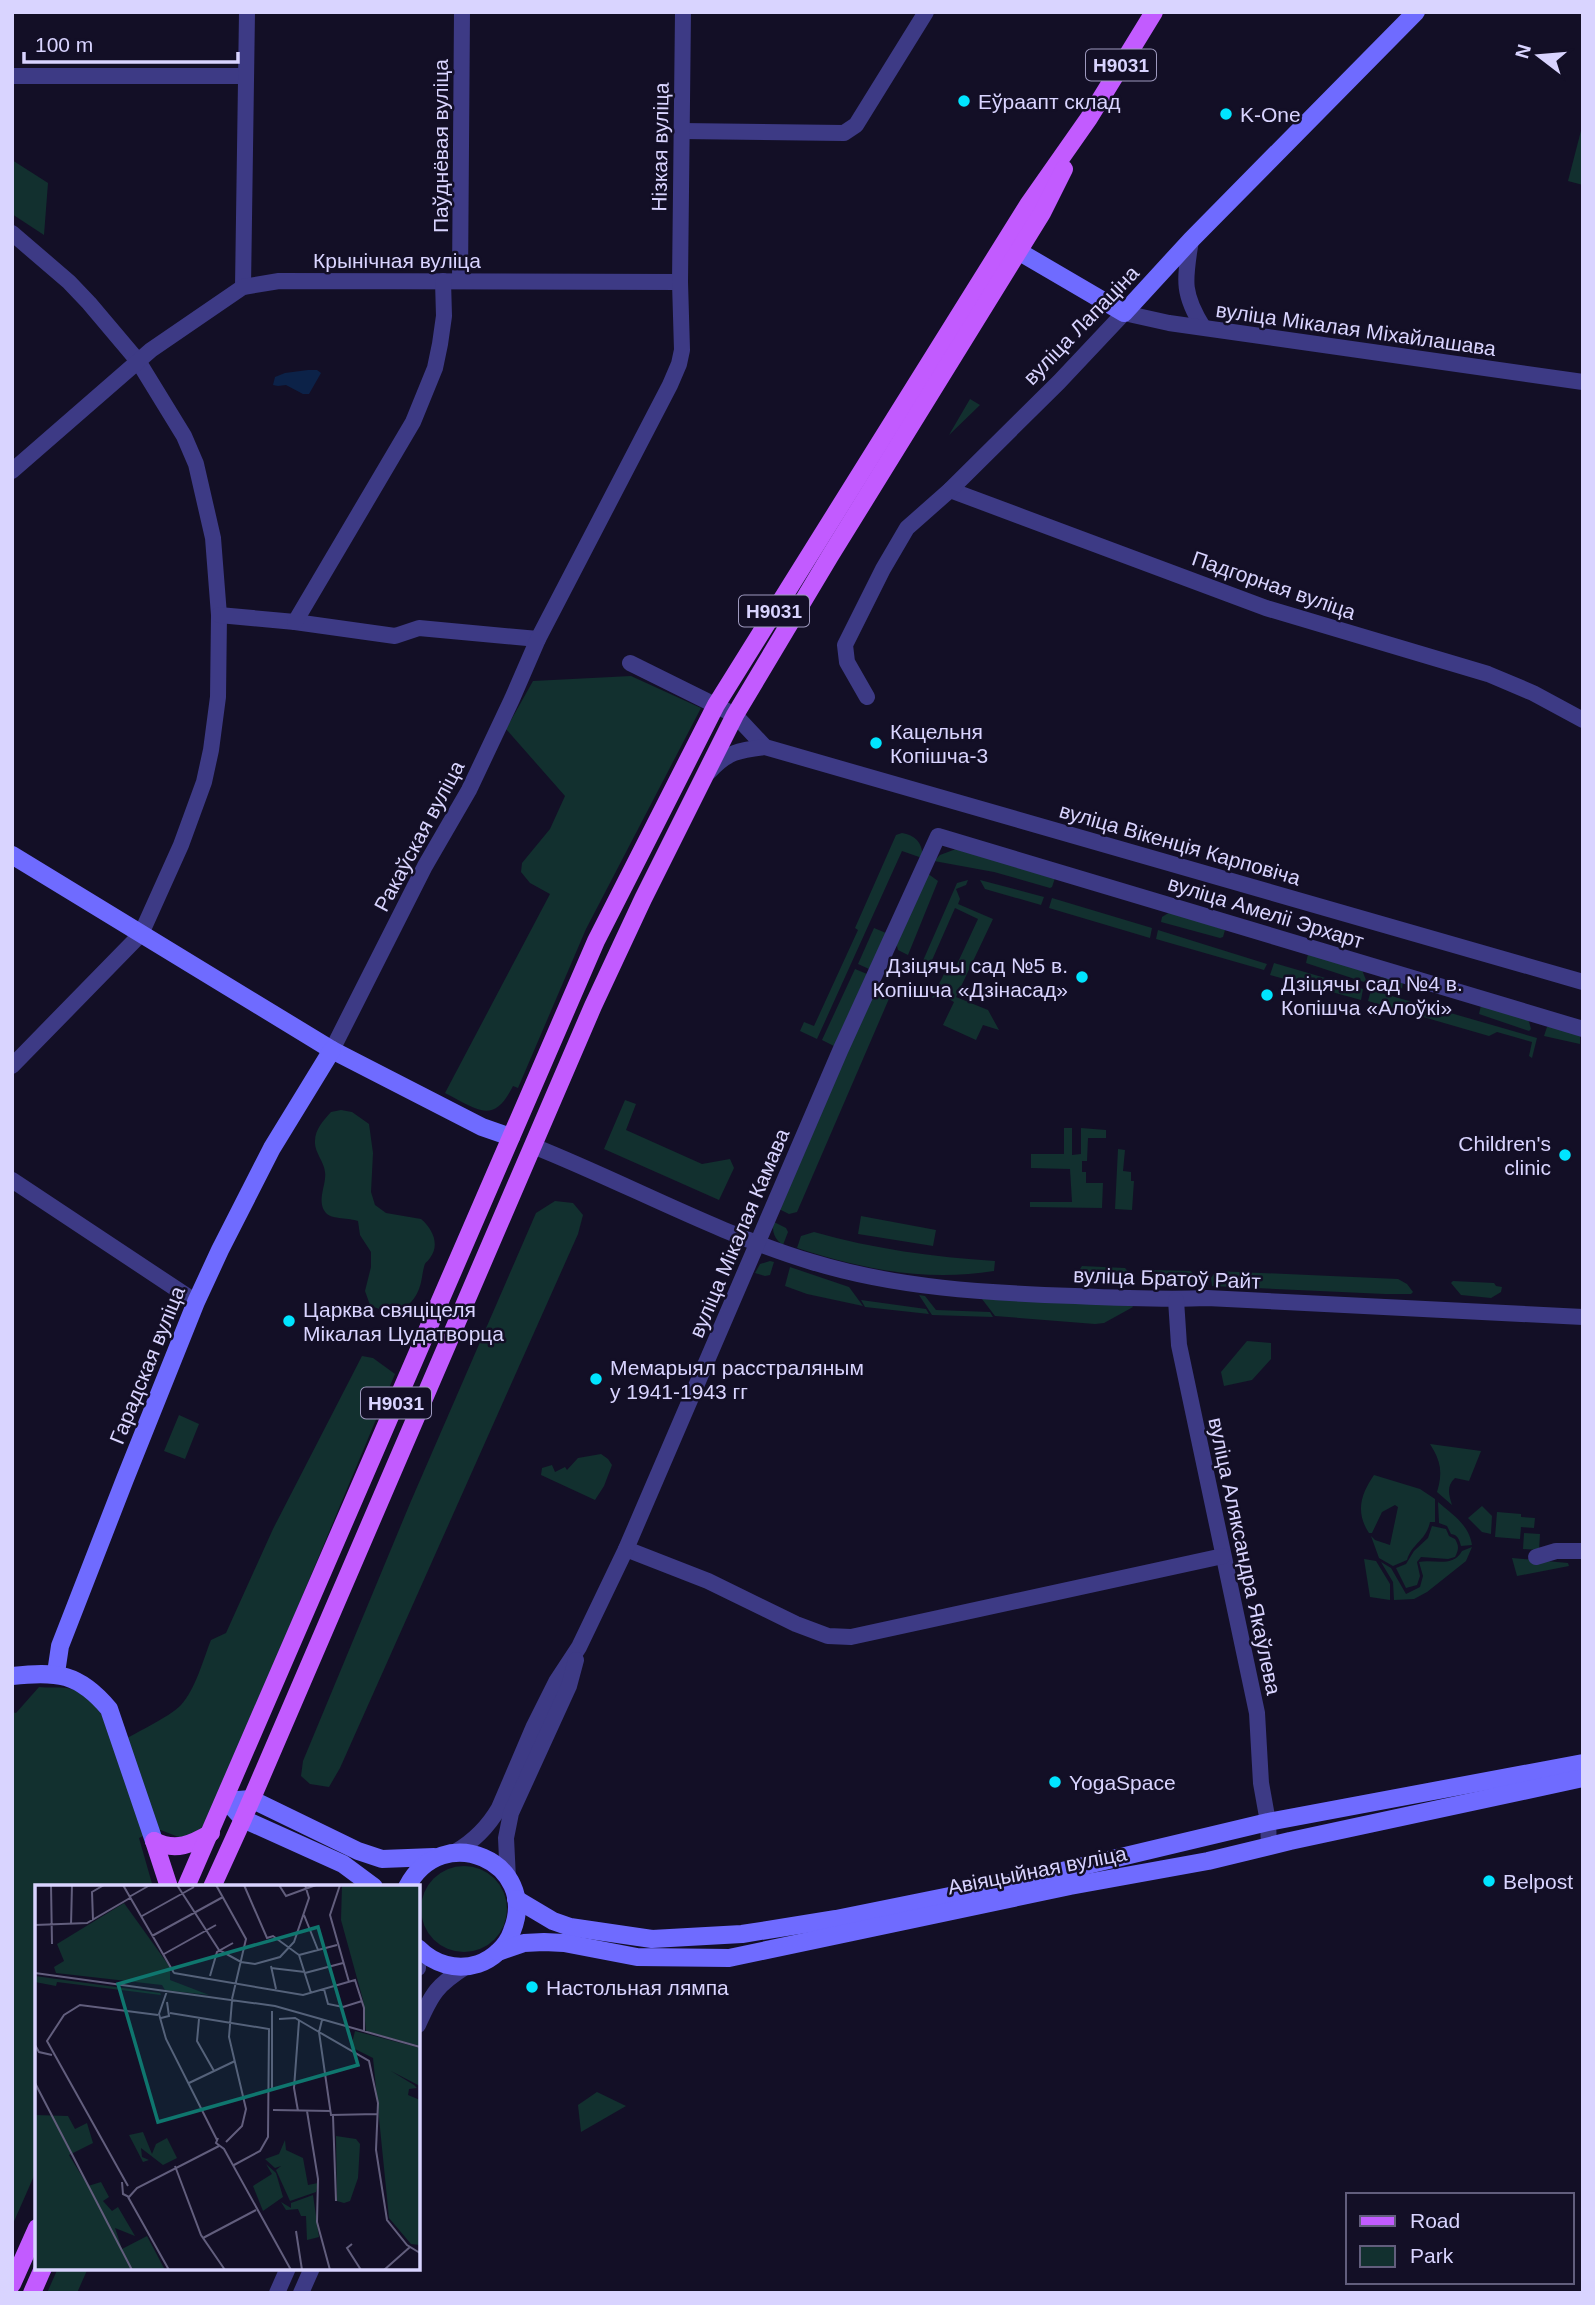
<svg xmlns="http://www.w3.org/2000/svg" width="1595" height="2305" font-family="Helvetica,sans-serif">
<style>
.green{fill:#12302f}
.water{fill:#0c2248}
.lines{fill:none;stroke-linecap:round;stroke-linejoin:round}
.street{stroke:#3d3a85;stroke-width:16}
.secondary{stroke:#6f6bff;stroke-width:18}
.primary{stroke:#c25bff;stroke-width:18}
.poi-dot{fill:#00e5ff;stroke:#130f26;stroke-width:2.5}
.labels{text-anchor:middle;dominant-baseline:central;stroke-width:5;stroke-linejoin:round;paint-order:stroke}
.shield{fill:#130f26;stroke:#9e99be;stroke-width:2}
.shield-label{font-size:19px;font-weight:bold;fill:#d9d4ff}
.poi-label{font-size:21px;fill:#d9d4ff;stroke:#130f26;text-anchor:start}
.street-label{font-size:21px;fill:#d9d4ff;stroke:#130f26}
.inset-road{fill:none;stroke:#625e7d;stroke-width:2}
.view{fill:#0f766e;fill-opacity:0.15;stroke:#0f766e;stroke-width:3.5}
.inset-edge{fill:none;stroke:#d9d4ff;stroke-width:3.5}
</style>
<rect width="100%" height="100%" fill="#130f26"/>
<!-- green -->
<g class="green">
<path d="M1583,123V185L1568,181Z"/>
<path d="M12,160L48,183L44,235L12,214Z"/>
<path d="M970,399L980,405L949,435Z"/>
<path d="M631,676L701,708L586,929L518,1088L513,1086C493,1126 477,1109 445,1093L550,894L530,883L521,872L522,863L550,829L565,796L506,729L533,681Z"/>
<path d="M902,833C916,835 924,845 922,858L902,851L817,1039L800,1031L804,1022L814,1026L858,930L855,928L896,835Z"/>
<path d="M956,849L1055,878L1052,887L1050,888L994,872L934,861L940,855Z"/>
<path d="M927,873L938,881L908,955L898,950L896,942Z"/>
<path d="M968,880L966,885L956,889L960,899L958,904L993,919L956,997L988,1010L999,1030L983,1025L976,1040L943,1025L954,1002L942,995L932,998L945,972L952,975L978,919L955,908L929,967L922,963L957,883Z"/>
<path d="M980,880L1044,897L1041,905L985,889Z"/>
<path d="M1052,898L1152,928L1150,938L1049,908Z"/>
<path d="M1170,912L1225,930L1223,937L1220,938L1161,922L1162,917Z"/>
<path d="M874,928L886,933L869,969L858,964Z"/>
<path d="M1158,930L1267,964L1264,970L1156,939Z"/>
<path d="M1308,954L1362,970L1366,980L1364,982L1306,963Z"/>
<path d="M1274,963L1363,989L1361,1000L1270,975Z"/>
<path d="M855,969L867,974L834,1046L822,1040Z"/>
<path d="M1382,976L1403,980L1402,990L1377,985L1376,984Z"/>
<path d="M874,986L891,994L797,1212L789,1214L779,1209Z"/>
<path d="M1371,990L1537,1038L1532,1058L1529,1056L1532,1042L1497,1032L1489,1036L1368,1001Z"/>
<path d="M1481,1005L1528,1018L1531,1029L1529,1031L1479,1014Z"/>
<path d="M1556,1025L1580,1035V1044L1544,1036L1547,1027Z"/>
<path d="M625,1100L636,1104L626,1130L702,1164L730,1159L734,1168L719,1200L604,1149Z"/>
<path d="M341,1110L352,1112L369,1124L373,1153L371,1192L375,1205L386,1213L421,1219C433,1229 440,1245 430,1258C426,1264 426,1260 424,1267C422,1274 422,1282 419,1289C410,1312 390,1316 370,1305L365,1291L371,1267V1252L360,1235L358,1221C350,1218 332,1219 327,1214C315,1202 327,1185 325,1172C324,1161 314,1152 315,1141C315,1129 324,1120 331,1112Z"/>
<path d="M1064,1128H1072V1155L1081,1154V1128L1106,1130V1138H1088L1087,1161H1082V1172H1086V1183H1103L1102,1208L1030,1207V1202H1072L1070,1169L1031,1168V1154H1064Z"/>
<path d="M1118,1149L1125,1150L1123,1171L1131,1172V1181H1134L1132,1210L1115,1209Z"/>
<path d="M555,1201L573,1203L583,1215L578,1234L340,1768L329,1787L310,1784L301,1776L303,1761L411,1501L536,1213Z"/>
<path d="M861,1216L936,1230L933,1246L858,1234Z"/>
<path d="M774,1222L786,1228L788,1232L783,1245C775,1240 771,1231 774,1222Z"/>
<path d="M814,1232C874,1249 933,1257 995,1261L994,1271C925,1282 862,1269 797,1248L801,1236Z"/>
<path d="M770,1261L774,1262L770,1275L765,1276L755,1273L760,1264Z"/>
<path d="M1082,1266L1125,1268L1131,1275L1128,1281L1124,1282L1081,1274L1080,1269Z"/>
<path d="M790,1267L849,1287L863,1306L807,1294L785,1286Z"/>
<path d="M1146,1270L1191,1271L1196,1278L1194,1286L1148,1284Z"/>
<path d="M1216,1271L1398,1279L1407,1284L1413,1292L1411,1294H1385L1212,1286L1211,1278Z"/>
<path d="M1453,1281L1494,1283L1496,1286L1502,1287L1501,1292L1491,1298L1461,1295L1451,1283Z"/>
<path d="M919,1295L925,1296L936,1310L990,1312L993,1317L932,1315Z"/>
<path d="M982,1299L1129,1301L1133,1307L1104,1323L1095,1324L995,1316Z"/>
<path d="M861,1300L926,1309L929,1314L865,1307Z"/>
<path d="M1247,1341L1271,1343V1359L1252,1380L1224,1386L1221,1372Z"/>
<path d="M362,1356L373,1358L395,1374L206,1827L181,1838L158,1829L139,1838L153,1887H37V2169L12,2226V1712L16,1713L39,1687C48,1688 58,1687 67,1688C96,1694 106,1721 115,1745C131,1735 170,1717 181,1705C196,1688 203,1660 211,1640L226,1633L273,1529Z"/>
<path d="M179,1415L199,1424L185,1459L164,1451Z"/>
<path d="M1430,1444L1481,1451L1469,1481L1455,1478C1446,1486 1449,1495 1452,1505L1437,1492C1443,1473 1441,1461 1430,1444Z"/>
<path d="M601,1454L608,1459L612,1465L604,1486L595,1500L541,1475L542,1468L552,1465L555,1472L565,1467L567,1470L578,1458Z"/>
<path d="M1374,1475L1420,1489L1435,1499V1522H1430C1426,1541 1412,1543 1407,1560L1393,1566L1379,1558L1371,1536L1375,1540L1390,1545L1398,1507L1395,1505L1382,1512L1372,1533H1369C1355,1512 1361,1494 1374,1475Z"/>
<path d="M1438,1502C1453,1515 1469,1525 1472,1545L1461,1546C1459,1539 1458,1535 1451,1534L1447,1526L1439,1523Z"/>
<path d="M1482,1506L1492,1516L1491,1534L1482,1532L1468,1518Z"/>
<path d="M1497,1512L1521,1514V1517L1535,1518L1534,1528L1521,1527L1520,1539L1495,1537Z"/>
<path d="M1432,1526L1446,1529L1449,1536L1455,1539C1459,1546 1459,1549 1455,1557L1448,1559L1421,1557L1417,1562L1420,1576L1417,1585L1406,1588L1396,1568L1406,1564L1414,1551L1428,1538Z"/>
<path d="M1524,1533L1540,1534L1539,1550L1523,1549Z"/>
<path d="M1472,1547L1466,1561L1427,1592L1414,1599L1394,1600L1393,1582L1381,1562L1391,1568L1406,1594L1420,1587L1423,1576L1419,1562C1434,1559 1453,1568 1462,1551Z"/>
<path d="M1512,1558L1568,1563L1569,1566L1517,1576Z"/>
<path d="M1364,1559L1376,1561L1390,1584V1600L1370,1597Z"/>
<circle cx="464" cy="1909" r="43"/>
<path d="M597,2092L626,2106L581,2132L578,2105Z"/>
<path d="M58,2268H88L77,2293H47Z"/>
</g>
<!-- water -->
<path class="water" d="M308,370H317L321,373L309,394H303L286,385L278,386L273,385L275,377L285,373Z"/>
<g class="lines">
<!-- street -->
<g class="street">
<path d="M12,76H245"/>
<path d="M681,131L844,133L856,125L926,12"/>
<path d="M12,233L69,282L89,303L138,361L184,436L196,464L213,538L219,615L218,697L211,750L204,782L181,845L141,934L12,1066"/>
<path d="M1191,240C1185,279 1181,292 1203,327"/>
<path d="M460,281L462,12"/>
<path d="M243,287L247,12"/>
<path d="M12,471L151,350L243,287L279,281L680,282"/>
<path d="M950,490L1266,608L1488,674L1533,693L1583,720"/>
<path d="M219,615L295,622L395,636L419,628L538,639"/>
<path d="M295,622L413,422L435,368L440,344L444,316L443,281"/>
<path d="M630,663L735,715L765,747"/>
<path d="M867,697L847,662L845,645L883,569L907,528L950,490L1059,382L1124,313L1169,323L1583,382"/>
<path d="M709,772C727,752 739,750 765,747L1583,982"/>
<path d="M332,1050L425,866L469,790L512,699L538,639L670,385L679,364L682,350L680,282L683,12"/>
<path d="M533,1146C626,1183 716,1233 812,1262C897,1288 986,1293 1075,1296C1119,1298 1163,1300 1207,1298L1583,1317"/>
<path d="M12,1180L196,1302"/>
<path d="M1176,1300L1179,1345L1257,1713L1261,1783L1268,1822L1269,1846"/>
<path d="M626,1549L708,1581L796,1624L828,1636L851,1637L1223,1556"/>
<path d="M1536,1557L1556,1551H1583"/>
<path d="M455,1852C474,1841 488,1827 499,1808L534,1726L556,1682L579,1647L626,1549L840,1051L938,836L1583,1029"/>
<path d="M508,1879L506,1838L511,1813L569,1686L576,1660"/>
<path d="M418,1960V1968"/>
<path d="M418,2025C432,1993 437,1985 467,1966"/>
<path d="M277,2293L288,2268"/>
<path d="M301,2293L312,2268"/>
</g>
<!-- secondary -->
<g class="secondary">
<path d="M1006,244L1124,313L1191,240L1416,12"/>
<path d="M12,855L332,1050L482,1127L511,1137"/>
<path d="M56,1673L60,1646L125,1479L196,1302L220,1250L272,1148L332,1050"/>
<path d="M12,1676C57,1671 79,1673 109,1709L154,1841"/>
<path d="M225,1801L251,1799L358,1851L382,1859L434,1857"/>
<path d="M233,1808L243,1819L343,1864L374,1887"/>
<path d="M407,1887C442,1819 540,1862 512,1931C507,1946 493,1959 478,1964C456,1971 434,1964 418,1948"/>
<path d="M516,1899L553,1921L570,1927L652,1939L742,1934L836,1919L999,1886L1268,1822L1583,1763"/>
<path d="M498,1952L524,1943L544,1942L564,1943L637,1957L729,1958L1070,1886L1208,1861L1290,1841L1583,1778"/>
</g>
<!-- primary -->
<g class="primary">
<path d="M154,1841C176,1852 192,1844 211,1833"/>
<path d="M154,1841L169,1887"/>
<path d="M186,1887L596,941L716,705L1028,205L1089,118L1154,12"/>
<path d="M212,1887L243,1819L593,1006L643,899L735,715L830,556L1042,213L1064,169"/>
<path d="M12,2284L37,2228"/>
<path d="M32,2293L43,2268"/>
</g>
</g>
<!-- markers -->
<g class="poi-dot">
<circle cx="964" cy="101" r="7"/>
<circle cx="1226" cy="114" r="7"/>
<circle cx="876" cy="743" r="7"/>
<circle cx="1082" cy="977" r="7"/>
<circle cx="1267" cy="995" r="7"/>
<circle cx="1565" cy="1155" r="7"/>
<circle cx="289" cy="1321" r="7"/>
<circle cx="596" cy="1379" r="7"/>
<circle cx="1055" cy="1782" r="7"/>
<circle cx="1489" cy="1881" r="7"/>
<circle cx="532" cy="1987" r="7"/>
</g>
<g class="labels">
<!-- shield labels -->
<g class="shield">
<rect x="1086" y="49.5" width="70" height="31" rx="5"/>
<rect x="739" y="595.5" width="70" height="31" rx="5"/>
<rect x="361" y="1387.5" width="70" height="31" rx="5"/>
</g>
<g class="shield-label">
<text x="1121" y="65">Н9031</text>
<text x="774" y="611">Н9031</text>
<text x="396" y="1403">Н9031</text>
</g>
<!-- poi labels -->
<g class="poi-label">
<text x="978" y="101">Еўраапт склад</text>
<text x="1240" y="114">K-One</text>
<text x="890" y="731">Кацельня<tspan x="890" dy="24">Копішча-3</tspan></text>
<text x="1068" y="965" text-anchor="end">Дзіцячы сад №5 в.<tspan x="1068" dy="24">Копішча «Дзінасад»</tspan></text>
<text x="1281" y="983">Дзіцячы сад №4 в.<tspan x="1281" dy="24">Копішча «Алоўкі»</tspan></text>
<text x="1551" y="1143" text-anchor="end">Children's<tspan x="1551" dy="24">clinic</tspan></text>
<text x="303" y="1309">Царква свяціцеля<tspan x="303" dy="24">Мікалая Цудатворца</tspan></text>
<text x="610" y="1367">Мемарыял расстраляным<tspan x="610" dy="24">у 1941-1943 гг</tspan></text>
<text x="1069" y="1782">YogaSpace</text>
<text x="1503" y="1881">Belpost</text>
<text x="546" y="1987">Настольная лямпа</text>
</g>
<!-- street labels -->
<g class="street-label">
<text transform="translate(440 146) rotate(-90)">Паўднёвая вуліца</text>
<text transform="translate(660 147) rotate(-89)">Нізкая вуліца</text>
<text x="397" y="260">Крынічная вуліца</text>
<text transform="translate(1081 325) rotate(-46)">вуліца Лапаціна</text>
<text transform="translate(1356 329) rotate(8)">вуліца Мікалая Міхайлашава</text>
<text transform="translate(1274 585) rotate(19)">Падгорная вуліца</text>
<text transform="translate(419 836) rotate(-62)">Ракаўская вуліца</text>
<text transform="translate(1180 844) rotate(16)">вуліца Вікенція Карповіча</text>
<text transform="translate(1266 912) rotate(17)">вуліца Амеліі Эрхарт</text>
<text transform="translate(739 1233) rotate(-67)">вуліца Мікалая Камава</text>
<text transform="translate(1167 1278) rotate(2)">вуліца Братоў Райт</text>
<text transform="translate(147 1365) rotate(-68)">Гарадская вуліца</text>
<text transform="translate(1245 1556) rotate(78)">вуліца Аляксандра Якаўлева</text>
<text transform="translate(1037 1870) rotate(-11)">Авіяцыйная вуліца</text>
</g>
</g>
<!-- overview -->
<g transform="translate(35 1885)">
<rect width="385" height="385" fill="#130f26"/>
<path d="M307,0H385V161L331,146L328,115L306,35ZM89,18L135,82V95L174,110L130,105L127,100L21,88L19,82L29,76L22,59ZM0,91L125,108L126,110L22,97L21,101L0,97ZM320,146L385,163V201L356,186L379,200L382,203L374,204L373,210L385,215V360L376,359L354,333L338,173L316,162ZM0,230L33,231L40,244L52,238L58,258L34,270L53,301L66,297L74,312L68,316L77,326L83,322L100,351L80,343L87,364L112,351L130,385H0ZM108,247L117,269L121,259L132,253L142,273L128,280L106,263L107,272L114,275L108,277L94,250ZM301,251L321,254L325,259L323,293L315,316L309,318L302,316ZM250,255L251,265L268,273L273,300L283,298L281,307L255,316L241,285L246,281L240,283L230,274L244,269ZM231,279L241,288L248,312L228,326L218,301L237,289ZM278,310L284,352L272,355L271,331H266L263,324L251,325L246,317L256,323V318Z" fill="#12302f"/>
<path class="inset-road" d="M16,0L17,59M88,0L139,88M142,0L184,65L206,77L220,79L245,72L259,57L274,13L270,0M181,0L211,54L197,114M209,0L232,53L238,51L264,70L276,108M244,0L251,11L281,0M305,0L295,30L314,97M94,12L115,0M269,30L283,65M107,31L159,2M58,35L57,7L69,0M0,40L52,38L95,13M36,40L37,0M117,51L188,12M129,69L181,40M264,70L302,60M236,81L241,104M236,83L270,87M0,88L240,121L385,162M139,88L268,110L320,95L329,123V146M270,88L308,78M175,91L182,67L198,58M289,104L293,119L308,122L327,116M132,106L124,129L131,154L182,255M135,128L234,144L233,252L225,266L199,280M126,133L134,131L132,117M164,134L162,156L179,186M244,134L260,133L284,147L296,230L342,229M287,135L284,147L334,176L343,218L341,265L352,335L372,360L385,368M0,160L4,167L17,170M0,198L97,385M154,198L200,176M237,204V126M238,225L296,226M263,226L259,203L264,136M272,226L283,294L282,337L295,385M298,231L301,316M183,253L181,258L189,264L256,385M191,257L207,241L211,224L194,152L197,116M140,281L166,350L190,385M87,297L88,309L94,312L102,303L184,261M93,301L12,156L29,130L45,120L123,130M93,312L134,385M261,346L267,385M168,353L221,325M317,359L312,363L326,385M349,385L375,362"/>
<path class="view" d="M283,42L323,180L123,237L83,99Z"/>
<rect width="385" height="385" class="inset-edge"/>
</g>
<!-- border -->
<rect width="1595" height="2305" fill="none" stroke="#d9d4ff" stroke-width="28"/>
<!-- legend -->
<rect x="1346" y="2193" width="228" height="91" fill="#130f26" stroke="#625e7d" stroke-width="2"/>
<rect x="1360" y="2216" width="35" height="10" fill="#c25bff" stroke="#625e7d" stroke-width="2"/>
<text x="1410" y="2228" font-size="21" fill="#d9d4ff">Road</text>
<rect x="1360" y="2246" width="35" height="21" fill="#12302f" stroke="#625e7d" stroke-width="2"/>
<text x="1410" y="2263" font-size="21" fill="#d9d4ff">Park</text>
<!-- north arrow -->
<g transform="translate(1539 56) rotate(286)" stroke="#130f26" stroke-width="5" paint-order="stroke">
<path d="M0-5L12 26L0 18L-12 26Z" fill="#d9d4ff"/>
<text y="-10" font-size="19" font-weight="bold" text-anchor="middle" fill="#d9d4ff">N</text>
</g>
<!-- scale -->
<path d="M24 52v10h214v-10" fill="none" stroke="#d9d4ff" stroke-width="3.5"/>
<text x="35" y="52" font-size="21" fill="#d9d4ff" stroke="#130f26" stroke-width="5" paint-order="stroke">100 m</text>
</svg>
